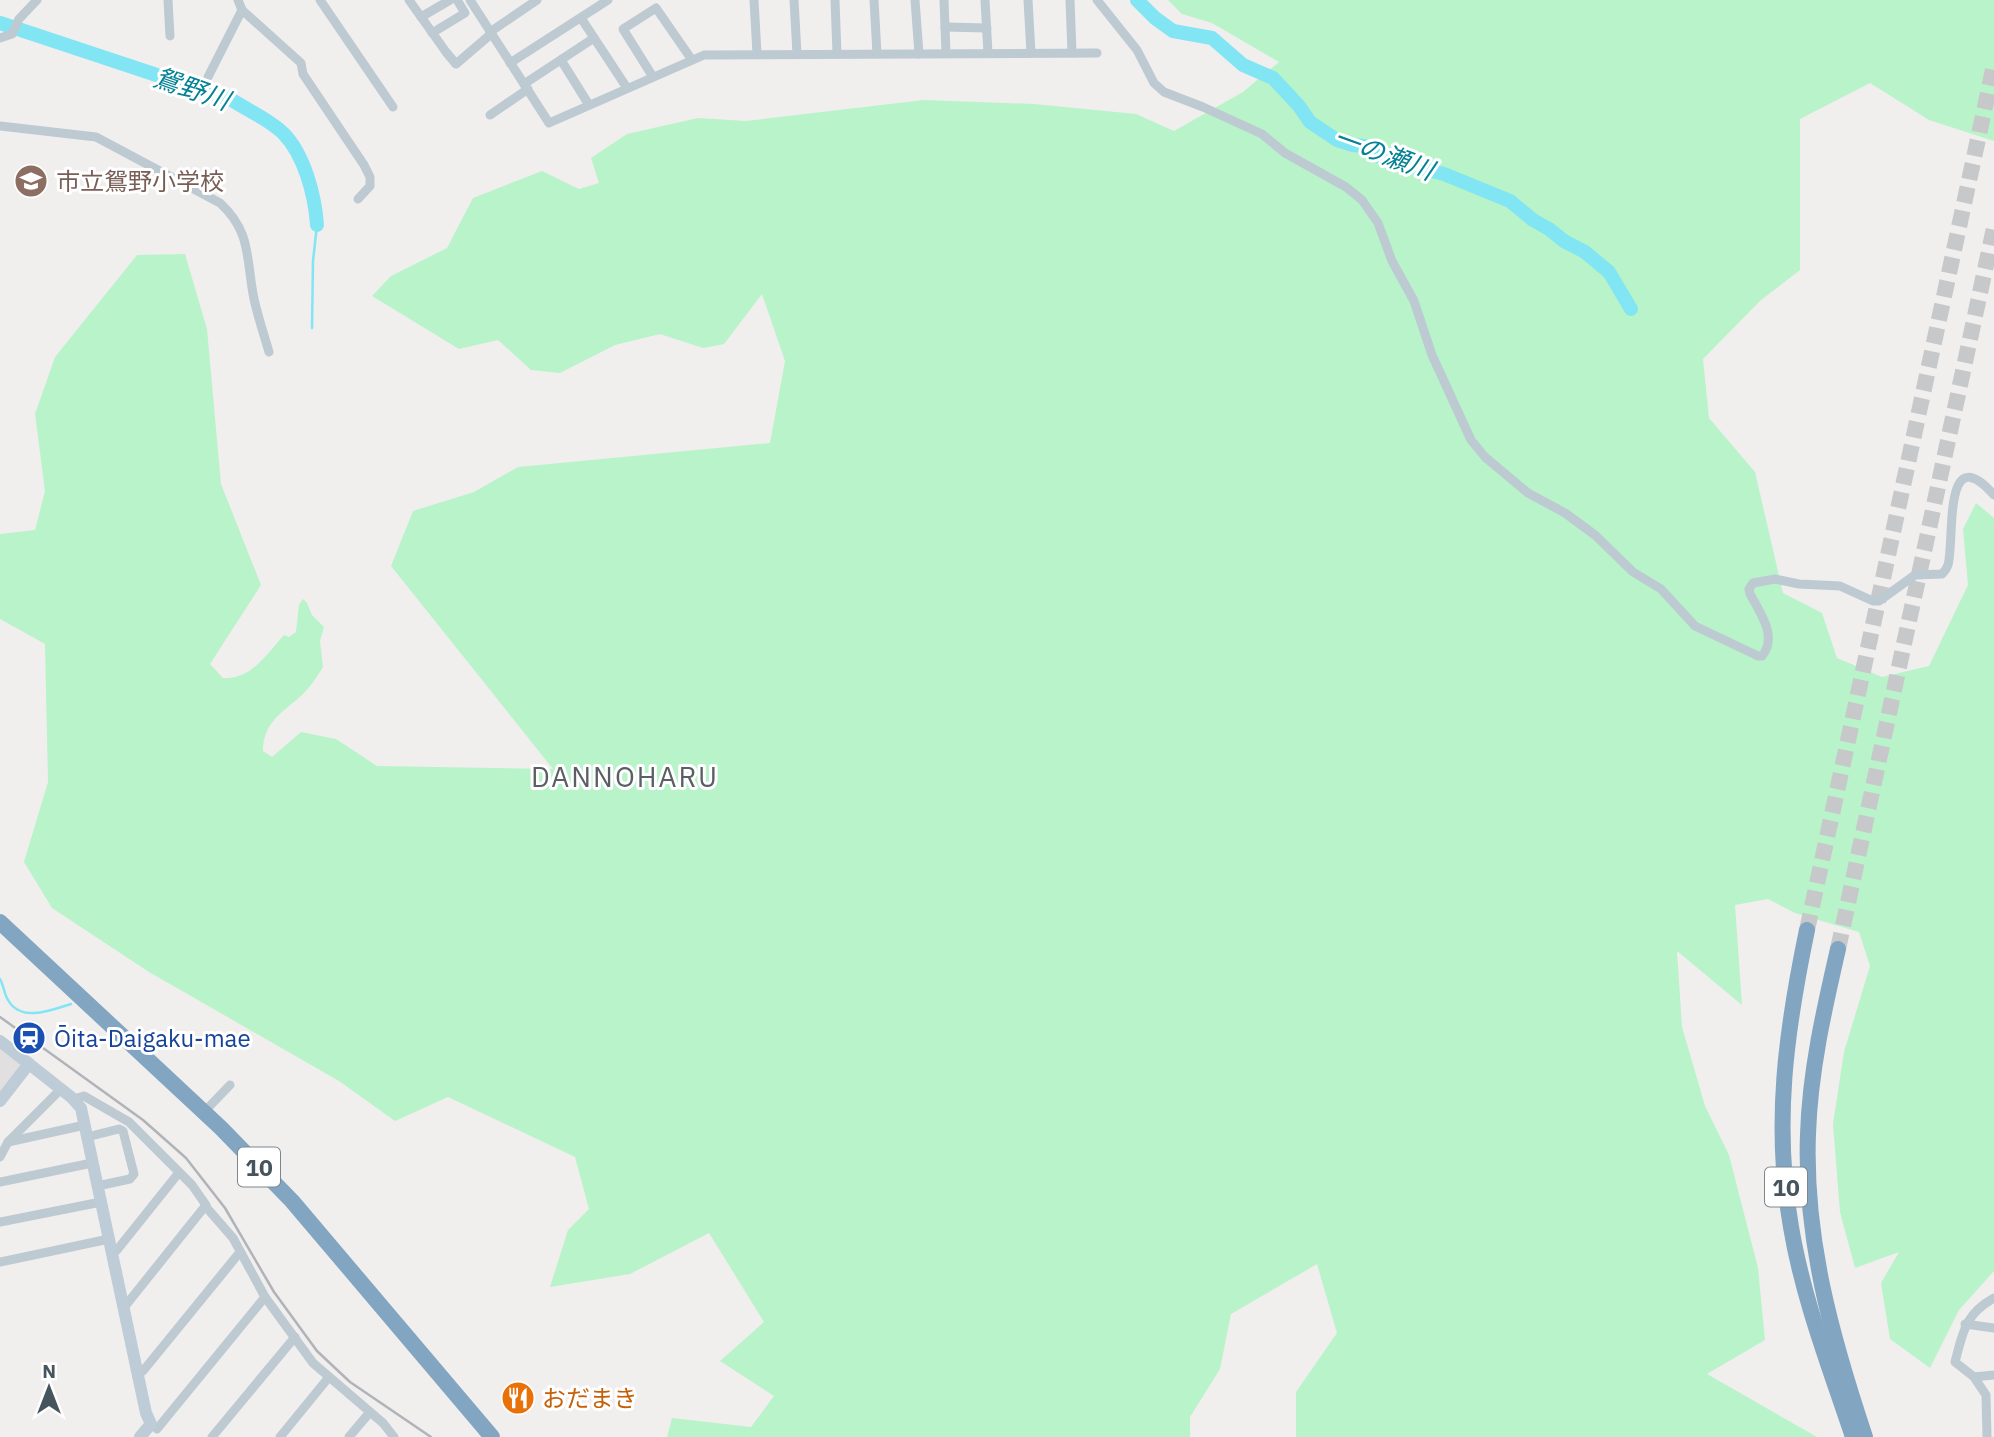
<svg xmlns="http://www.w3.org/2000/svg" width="1994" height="1437" font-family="'IBM Plex Sans','Noto Sans JP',sans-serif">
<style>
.education{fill:#e2dfe0}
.green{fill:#b9f3ca}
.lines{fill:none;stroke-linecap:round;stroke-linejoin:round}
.stream{stroke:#82e5f3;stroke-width:2.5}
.river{stroke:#82e5f3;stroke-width:14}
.highway-tunnel{stroke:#c6c8ca;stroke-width:16;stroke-dasharray:16 8;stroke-linecap:butt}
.street{stroke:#bdcad2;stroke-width:9}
.secondary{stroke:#bdccd7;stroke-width:12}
.highway{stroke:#82a6c2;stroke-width:16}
.rail{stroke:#b0b4b9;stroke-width:2.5}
.labels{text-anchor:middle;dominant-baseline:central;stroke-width:6;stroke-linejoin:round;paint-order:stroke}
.shield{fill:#fff;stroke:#7d878e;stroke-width:2}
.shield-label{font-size:23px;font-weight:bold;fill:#45545d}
.education-label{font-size:24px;fill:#785e54;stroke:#fff;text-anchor:start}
.transit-label{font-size:24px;fill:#164399;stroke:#fff;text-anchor:start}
.food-label{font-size:24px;fill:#c56008;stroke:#fff;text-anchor:start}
.water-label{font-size:26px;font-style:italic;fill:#038294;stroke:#fff}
.quarter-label{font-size:28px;letter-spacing:2px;fill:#5a5f64;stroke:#fff}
</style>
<rect width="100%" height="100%" fill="#f1eeee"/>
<!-- education -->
<path class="education" d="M0,1038L34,1059L0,1102Z"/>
<!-- green -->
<path class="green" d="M1168,0H1994V141L1929,120L1870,83L1800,119V270L1761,300L1703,359L1709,418L1755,472L1783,593L1822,613L1837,658L1882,677L1929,666L1968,585L1963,529L1976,503L1994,518V1271L1959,1310L1930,1368L1890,1339L1881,1283L1899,1252L1855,1268L1840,1212L1833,1124L1844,1052L1870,966L1859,932L1795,913L1768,899L1735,905L1742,1005L1677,951L1682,1027L1705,1106L1729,1155L1758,1268L1765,1340L1707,1374L1817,1437H1296V1392L1337,1333L1317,1264L1231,1314L1220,1369L1190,1417V1437H667L672,1418L751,1427L774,1396L720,1361L764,1322L709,1233L630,1274L550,1287L568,1230L589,1209L575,1157L448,1097L395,1121L339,1081L149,972L52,908L24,862L48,782L45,644L0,619V534L35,530L45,491L35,414L55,357L137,255L185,254L207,329L221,484L261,585L210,664L223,678C251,680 267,654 284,635L289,637L296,632L299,605L303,599L307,603L312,615L324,627L320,641L323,667C317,677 311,686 303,694C284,712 263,721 263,751L272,757L301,732L336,739L377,766L553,769L391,566L413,511L474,492L518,467L770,443L785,361L762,294L724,344L703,348L660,334L615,345L560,373L531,370L498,340L459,349L372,296L391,276L447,248L473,198L542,171L579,189L599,183L591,158L627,134L698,118L746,121L924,100L1034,104L1136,114L1174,131L1243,92L1279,62L1212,23L1182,14Z"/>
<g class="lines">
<!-- stream -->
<g class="stream">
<path d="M312,328L313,261L317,225"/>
<path d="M0,979C4,986 4,994 8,1000C21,1023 52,1010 71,1004"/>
</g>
<!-- river -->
<g class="river">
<path d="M1137,0L1155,18L1173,31L1212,38L1243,65L1273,78L1299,106L1310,122L1337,140L1353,145L1364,146L1378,156L1399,163L1444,174L1510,201L1533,220L1549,229L1564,241L1585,252L1609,272L1631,309"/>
<path d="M0,23L232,100C249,111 268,119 283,133C304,154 315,195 317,225"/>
</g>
<!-- highway-tunnel -->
<g class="highway-tunnel">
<path d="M1807,930L1994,65"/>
<path d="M1838,949L1994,228"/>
</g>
<!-- street -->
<g class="street">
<path d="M168,0L170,36"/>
<path d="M238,0L242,10L301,63L303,74L364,165L370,177V186L358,199"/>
<path d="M320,0L393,107"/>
<path d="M409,0L446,52L456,64L491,34"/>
<path d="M470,0L549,123L704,55L1097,53"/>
<path d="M754,0L757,54"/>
<path d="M794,0L797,54"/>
<path d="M835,0L837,54"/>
<path d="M874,0L877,54"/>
<path d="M915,0L919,54"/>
<path d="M944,0L946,53"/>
<path d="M985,0L988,53"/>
<path d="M1028,0L1031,53"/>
<path d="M1070,0L1072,53"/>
<path d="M1097,0L1137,50L1154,83L1164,92L1203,107L1262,134L1285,153L1346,187L1362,200L1378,223L1392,261L1414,301L1432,355L1471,440L1485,457L1528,493L1565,513L1595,535L1633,572L1661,589L1695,626L1758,656H1762C1778,637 1760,612 1750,594L1749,589L1753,583L1775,579L1799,584L1840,586L1873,601H1879L1915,575L1942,574C1944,572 1947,568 1948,565C1955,541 1942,436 1994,495"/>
<path d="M421,17L450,0"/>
<path d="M581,18L627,88"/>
<path d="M945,27L987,28"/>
<path d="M490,32L537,0"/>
<path d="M432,33L465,13L457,0"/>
<path d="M0,38L12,34L19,19L37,0"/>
<path d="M561,60L589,105"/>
<path d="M510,63L608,0"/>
<path d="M208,77L242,10"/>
<path d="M653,77L623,29L656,8L692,60"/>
<path d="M524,84L594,38"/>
<path d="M490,115L528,89"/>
<path d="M0,126L96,137L220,203C252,232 246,260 254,299C258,317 264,335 269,352"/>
<path d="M74,1099L84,1096L129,1122L192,1185L206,1205L126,1305H123"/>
<path d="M204,1112L230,1085"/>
<path d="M87,1137L119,1129L123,1131L134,1174L130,1179L97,1186"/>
<path d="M8,1142L85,1125"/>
<path d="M0,1157L8,1142L61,1089"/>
<path d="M0,1182L92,1163"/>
<path d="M206,1207L233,1238L265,1297L313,1363L383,1423L394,1437"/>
<path d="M0,1222L101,1202"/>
<path d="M111,1252L117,1250L177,1175"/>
<path d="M0,1262L109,1239"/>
<path d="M1965,1324L1994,1328"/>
<path d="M137,1373L143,1371L240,1252"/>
<path d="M1974,1377L1994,1375"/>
<path d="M157,1429L265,1297"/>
<path d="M212,1437L295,1337"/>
<path d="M280,1437L329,1377"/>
<path d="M349,1437L370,1412"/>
<path d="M1987,1437L1986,1395L1974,1377L1955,1362C1963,1332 1965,1314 1994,1298"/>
</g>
<!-- secondary -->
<g class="secondary">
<path d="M0,1041L71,1097L81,1108L146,1413L151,1424L140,1437"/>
<path d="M0,1101L28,1065"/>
</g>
<!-- highway -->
<g class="highway">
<path d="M0,922L221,1128L292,1201L492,1437"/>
<path d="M1807,930C1786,1031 1773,1124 1791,1227C1803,1299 1830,1368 1853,1437"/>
<path d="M1838,949C1824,1010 1810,1071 1808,1134C1804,1239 1832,1338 1865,1437"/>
</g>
<!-- rail -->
<path class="rail" d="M0,1017L143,1120L186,1158L225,1208L274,1292L317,1351L350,1382L431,1437"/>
</g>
<!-- icons -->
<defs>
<symbol id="school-disc" viewBox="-11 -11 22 22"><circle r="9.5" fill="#8d6e63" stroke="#fff"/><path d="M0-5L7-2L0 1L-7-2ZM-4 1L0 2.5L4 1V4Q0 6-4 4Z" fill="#fff"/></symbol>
<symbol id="station-disc" viewBox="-11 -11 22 22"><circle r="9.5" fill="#1a4fb4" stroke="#fff"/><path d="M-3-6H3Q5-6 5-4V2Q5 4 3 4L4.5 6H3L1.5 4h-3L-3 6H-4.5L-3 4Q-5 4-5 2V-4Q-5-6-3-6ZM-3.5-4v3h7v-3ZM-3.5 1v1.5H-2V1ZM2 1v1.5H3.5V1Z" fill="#fff"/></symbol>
<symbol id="restaurant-disc" viewBox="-11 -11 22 22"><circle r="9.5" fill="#e8710a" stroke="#fff"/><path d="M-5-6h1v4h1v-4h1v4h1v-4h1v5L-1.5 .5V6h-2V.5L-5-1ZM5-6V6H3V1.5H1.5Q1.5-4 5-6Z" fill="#fff"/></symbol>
</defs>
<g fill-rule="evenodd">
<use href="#school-disc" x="12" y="162" width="38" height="38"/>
<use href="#station-disc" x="10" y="1019" width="38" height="38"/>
<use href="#restaurant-disc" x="499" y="1379" width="38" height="38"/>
</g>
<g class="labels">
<!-- shield labels -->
<g class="shield">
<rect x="238" y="1147.5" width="42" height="39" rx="5"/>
<rect x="1765" y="1167.5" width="42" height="39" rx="5"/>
</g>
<g class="shield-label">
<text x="259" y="1167">10</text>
<text x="1786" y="1187">10</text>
</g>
<!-- education labels -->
<g class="education-label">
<text x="56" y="181">市立鴛野小学校</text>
</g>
<!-- transit labels -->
<g class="transit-label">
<text x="54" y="1038">Ōita-Daigaku-mae</text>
</g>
<!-- food labels -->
<g class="food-label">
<text x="542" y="1398">おだまき</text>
</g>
<!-- water labels -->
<g class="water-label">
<text transform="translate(192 88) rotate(19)">鴛野川</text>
<text transform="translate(1384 153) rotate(20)">一の瀬川</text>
</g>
<!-- quarter labels -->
<g class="quarter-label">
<text x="625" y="776">DANNOHARU</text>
</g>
</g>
<!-- north arrow -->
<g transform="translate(49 1388)" stroke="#ffffff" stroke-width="5" paint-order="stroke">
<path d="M0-5L12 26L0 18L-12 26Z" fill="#45545d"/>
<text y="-10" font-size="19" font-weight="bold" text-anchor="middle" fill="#45545d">N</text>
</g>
</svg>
